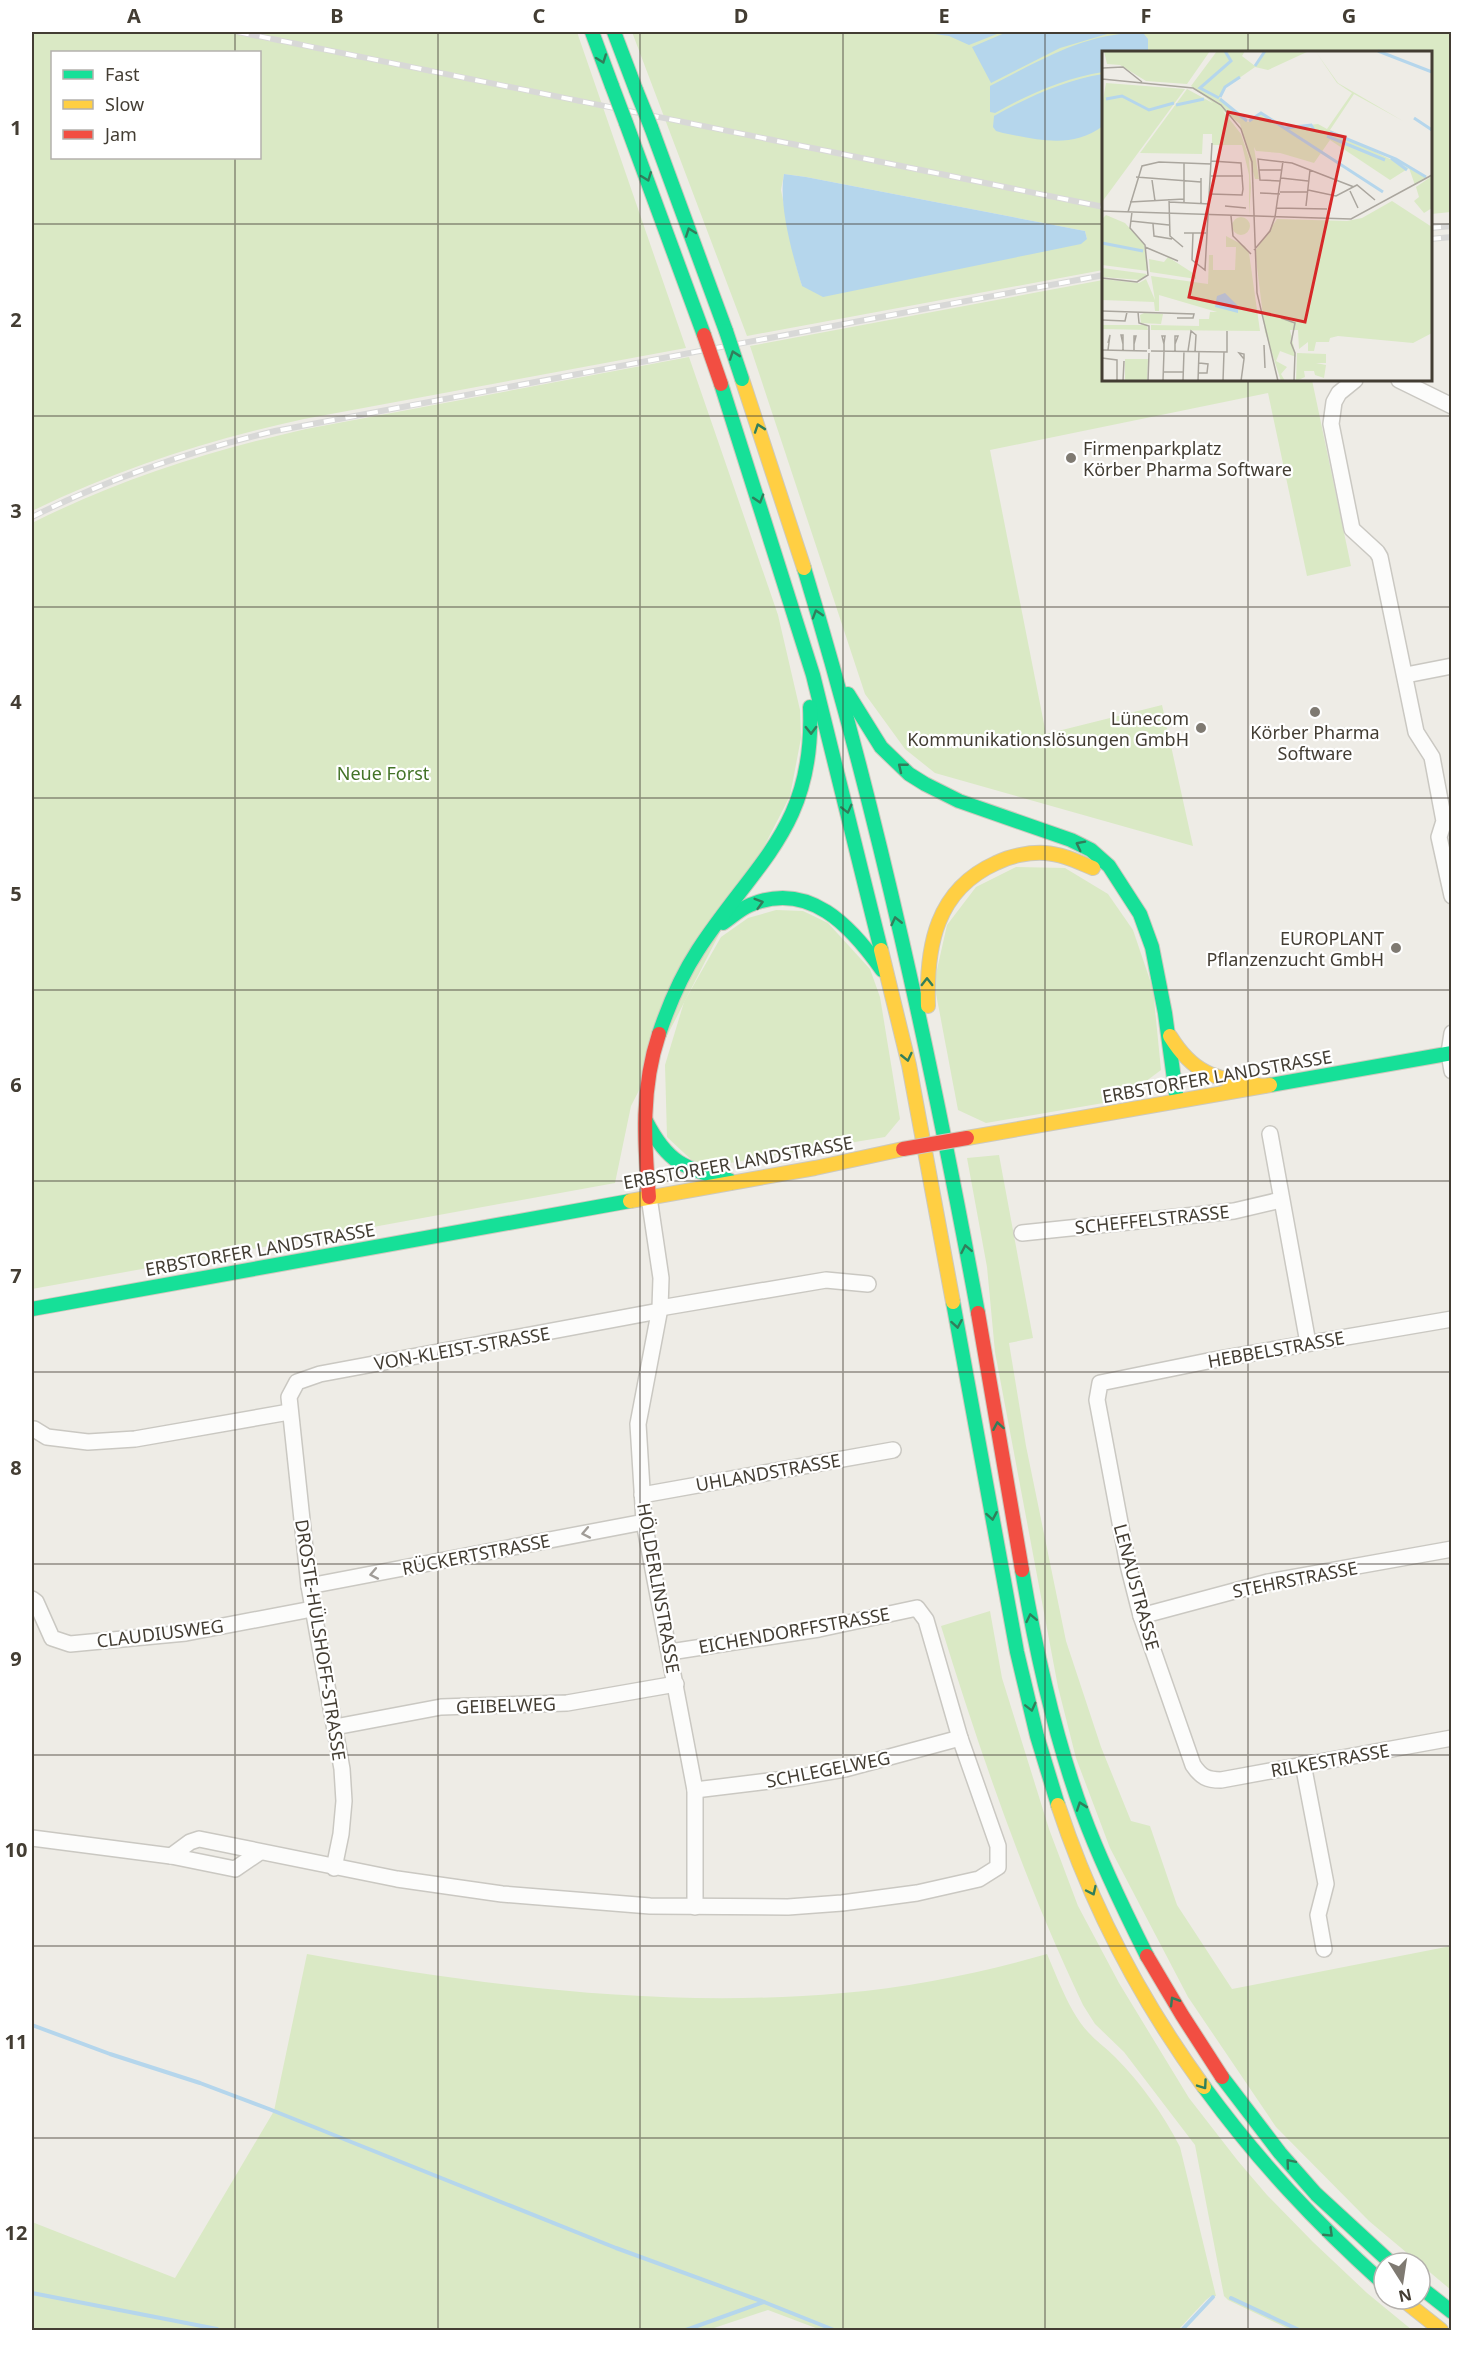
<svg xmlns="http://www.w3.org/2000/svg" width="1483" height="2362" font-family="'Noto Sans',sans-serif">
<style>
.green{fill:#dae9c5;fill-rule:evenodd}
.water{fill:#b5d6ec}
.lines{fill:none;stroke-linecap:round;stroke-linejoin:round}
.stream{stroke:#b5d6ec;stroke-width:4}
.street-casing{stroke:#cac8c2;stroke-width:18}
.fast-casing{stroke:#cdc9bd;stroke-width:16}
.slow-casing{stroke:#cdc9bd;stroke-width:16}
.jam-casing{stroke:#cdc9bd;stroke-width:16}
.street{stroke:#fcfcfb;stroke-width:15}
.fast{stroke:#16e098;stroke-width:14}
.slow{stroke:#ffcf43;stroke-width:14}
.jam{stroke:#f24e42;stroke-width:14}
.rail-casing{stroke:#d8d8d7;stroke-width:6}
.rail{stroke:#fff;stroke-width:4;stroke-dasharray:11;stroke-linecap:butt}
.fast-bridge-casing{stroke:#cdc9bd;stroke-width:16;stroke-linecap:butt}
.jam-bridge-casing{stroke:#cdc9bd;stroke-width:16;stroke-linecap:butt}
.fast-bridge{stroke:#16e098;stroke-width:14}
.jam-bridge{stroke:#f24e42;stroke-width:14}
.oneway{stroke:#317e5b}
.oneway2{stroke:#a09c97}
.grid{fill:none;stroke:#433d33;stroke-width:1.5;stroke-opacity:0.55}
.poi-dot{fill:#7f7a72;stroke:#fff;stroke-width:2}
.labels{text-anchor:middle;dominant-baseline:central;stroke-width:4.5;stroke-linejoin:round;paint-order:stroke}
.poi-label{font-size:18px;fill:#433d33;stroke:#fff;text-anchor:end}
.park-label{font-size:18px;fill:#437327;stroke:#fff}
.street-label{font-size:18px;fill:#433d33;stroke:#fff}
.inset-river{fill:none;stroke:#b5d6ec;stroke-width:3}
.inset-road{fill:none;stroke:#aaa69e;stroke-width:1.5}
.view{fill:#d62828;fill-opacity:0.15;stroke:#d62828;stroke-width:3}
.inset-edge{fill:none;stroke:#433d33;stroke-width:3}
.neatline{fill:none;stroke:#433d33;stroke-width:2}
.grid-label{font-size:20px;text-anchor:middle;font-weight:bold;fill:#433d33}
</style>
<rect width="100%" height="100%" fill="#eeece6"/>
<!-- green -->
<g class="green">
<path d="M32,32H577L686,348L304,419C208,440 120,468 32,511ZM52,52H260V158H52Z"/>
<path d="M632,32H1451V212L1431,214L1430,52H1104L1103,270L747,336ZM784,174L806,177L1085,231L1087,239L802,286L796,265L781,190Z"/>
<path d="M1103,280L1104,380H1312L1351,566L1307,576L1268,393L990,450L1046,734L1162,705L1193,846L935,773L905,749L865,694L750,346Z"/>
<path d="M689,357L778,615L800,710L801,738L790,796L631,1106L615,1183L32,1289V523C120,479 209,451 306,429Z"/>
<path d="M1016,867L1065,868L1108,894L1133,930L1153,989L1161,1070L1121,1100L986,1123L958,1110L934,983L947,925L976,887Z"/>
<path d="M776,910L803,911L828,923L870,969L880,997L900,1119L885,1137L700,1168L667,1137L665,1065L684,1002L721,937L748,918Z"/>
<path d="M999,1155L1033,1338L1009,1343L1026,1446L1066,1641L1101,1747L1131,1821L1150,1826L1177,1905L1232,1989L1451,1946V2290L1369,2221L1276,2127L1188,1997L1110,1848L1076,1758L1058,1687L995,1352L987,1267L967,1158Z"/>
<path d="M990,1611L1002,1678L1049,1829L1078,1906L1119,1983L1189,2098L1238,2161L1267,2195L1313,2242L1367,2293L1412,2330H1291L1228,2300L1224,2296L1195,2145L1124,2052L1095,2024L1083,2005C1025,1883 981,1755 941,1626Z"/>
<path d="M307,1954C482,1986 664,2009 843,1993C912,1987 980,1973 1047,1954C1058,1979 1069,2011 1088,2032C1096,2041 1106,2048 1115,2057C1140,2082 1164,2115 1180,2147L1216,2296H1211L1206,2300L1178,2330H821L768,2310L708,2330H32V2222L175,2278L274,2111Z"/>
</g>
<!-- water -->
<g class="water">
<path d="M920,32H1002L969,45L949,36Z"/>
<path d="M1007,32H1114L1060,48L991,83L972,47Z"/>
<path d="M1139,33L1144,34L1148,39V52H1104L1103,72C1065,78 1029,94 995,113L990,112V86C1038,62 1083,33 1139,33Z"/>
<path d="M1103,74V126C1072,149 1039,140 1003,133L996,131L993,127L994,116C1028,97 1065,80 1103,74Z"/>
<path d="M784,174L806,177L1085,231L1087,239L1081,244L823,297L802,286C793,257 778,204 784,174Z"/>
</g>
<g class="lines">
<!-- stream -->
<g class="stream">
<path d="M32,2025L110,2054L200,2083L269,2109L616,2248L764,2302L834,2330"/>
<path d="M32,2293L217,2329"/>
<path d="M1231,2298L1299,2330"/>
<path d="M686,2330L764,2302"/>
<path d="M1182,2330L1213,2297"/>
</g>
<defs>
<g id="street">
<path d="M1355,380L1339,393L1334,402L1331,424L1352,529L1377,552L1380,557L1416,732L1432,757L1444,821L1439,837L1452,896"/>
<path d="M1399,380L1452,406"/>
<path d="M1406,675L1452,666"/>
<path d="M1452,1033L1449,1053L1452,1071"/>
<path d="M1270,1134L1308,1343"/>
<path d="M649,1197L661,1278L660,1308L638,1424L644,1522L695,1790V1907"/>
<path d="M1022,1233L1234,1211L1281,1200"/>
<path d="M660,1308L826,1280L868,1284"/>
<path d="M1452,1319L1213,1360L1100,1383L1097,1400L1128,1565L1141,1616L1193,1765C1201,1777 1207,1780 1221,1780L1452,1738"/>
<path d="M34,1429L47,1437L88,1442L135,1439L289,1412"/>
<path d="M642,1495L893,1450"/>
<path d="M309,1586L644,1522"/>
<path d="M32,1599L36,1602L52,1638L70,1644L186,1633L312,1609"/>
<path d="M1141,1616L1268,1582L1452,1549"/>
<path d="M335,1727L441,1707L567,1703L676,1684"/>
<path d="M1303,1764L1326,1884L1318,1915L1324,1949"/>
<path d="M695,1790L794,1778L845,1769L960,1738"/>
<path d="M32,1838L171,1856L235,1869L260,1852"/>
<path d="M171,1856L190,1842L199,1839L397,1879L502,1894L650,1906L788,1907L842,1903L917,1893L979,1879L998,1867V1846L960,1738L926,1620L917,1608L819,1629L670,1652"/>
<path d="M334,1868L341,1834L344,1801L342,1769L309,1586L289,1397L297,1382L320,1374L659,1311"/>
</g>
<g id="fast">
<path d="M592,32L612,86"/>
<path d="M614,32L636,90"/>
<path d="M626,123L704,335"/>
<path d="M651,127L726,331"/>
<path d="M721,384L813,675L881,950"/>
<path d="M804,568C878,812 932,1063 978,1313"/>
<path d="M848,694L881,747L909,774L925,784L959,801L1071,840L1091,850L1109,866L1140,914L1152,947L1165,1013L1177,1101"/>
<path d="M723,923C732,917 740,909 750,905C809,880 851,926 882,970"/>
<path d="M659,1034C669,1004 681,976 698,950C756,861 815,827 810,707"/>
<path d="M1270,1085L1452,1053"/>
<path d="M646,1121C668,1164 684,1168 729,1180L730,1183"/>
<path d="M953,1302L1017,1652L1037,1736L1058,1805"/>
<path d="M32,1309L630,1201"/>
<path d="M1022,1570C1036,1652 1054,1735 1083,1814C1101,1863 1124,1910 1147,1956"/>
<path d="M1222,2077L1280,2153L1316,2194L1391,2263"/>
<path d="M1204,2087C1259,2162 1315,2222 1384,2284"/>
<path d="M1420,2287L1452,2312"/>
</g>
<g id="slow">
<path d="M742,379L804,568"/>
<path d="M881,950L909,1065L953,1302"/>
<path d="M928,1006C926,946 936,890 996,863C1010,856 1029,852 1045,853C1062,854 1078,862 1093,868"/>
<path d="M1170,1036C1196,1078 1218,1078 1264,1086"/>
<path d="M967,1138L1270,1085"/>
<path d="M630,1201L815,1168L903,1149"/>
<path d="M1058,1805C1091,1905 1142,2002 1204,2087"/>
<path d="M1402,2299L1441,2330"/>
</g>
<g id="jam">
<path d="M649,1197C644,1141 641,1088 659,1034"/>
<path d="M978,1313L1022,1570"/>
<path d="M1147,1956L1182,2015L1222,2077"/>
</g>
</defs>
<!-- street casing -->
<use href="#street" class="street-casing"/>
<!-- fast casing -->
<use href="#fast" class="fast-casing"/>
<!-- slow casing -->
<use href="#slow" class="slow-casing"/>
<!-- jam casing -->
<use href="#jam" class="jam-casing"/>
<!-- street -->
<use href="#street" class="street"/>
<!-- fast -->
<use href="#fast" class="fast"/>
<!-- slow -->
<use href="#slow" class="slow"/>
<!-- jam -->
<use href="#jam" class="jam"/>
<defs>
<g id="rail">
<path d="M238,32L1104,207"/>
<path d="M1430,228L1452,226"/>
<path d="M1430,239L1452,237"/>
<path d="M32,517C110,478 190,451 275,431L1104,275"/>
</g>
</defs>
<!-- rail casing -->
<use href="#rail" class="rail-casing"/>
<!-- rail -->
<use href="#rail" class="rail"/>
<defs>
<g id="fast-bridge">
<path d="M612,86L626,123"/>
<path d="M636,90L651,127"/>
<path d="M726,331L742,379"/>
</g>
<g id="jam-bridge">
<path d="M704,335L721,384"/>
<path d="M903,1149L967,1138"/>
</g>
</defs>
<!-- fast-bridge casing -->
<use href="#fast-bridge" class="fast-bridge-casing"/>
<!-- jam-bridge casing -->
<use href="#jam-bridge" class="jam-bridge-casing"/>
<!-- fast-bridge -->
<use href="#fast-bridge" class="fast-bridge"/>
<!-- jam-bridge -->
<use href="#jam-bridge" class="jam-bridge"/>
</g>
<!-- one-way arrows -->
<defs><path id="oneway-chevron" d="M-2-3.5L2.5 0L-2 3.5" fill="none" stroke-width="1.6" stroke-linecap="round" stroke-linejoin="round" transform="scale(1.5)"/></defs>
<g class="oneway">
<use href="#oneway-chevron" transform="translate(602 59) rotate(70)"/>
<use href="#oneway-chevron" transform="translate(647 177) rotate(69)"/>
<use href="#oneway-chevron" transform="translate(690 232) rotate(-110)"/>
<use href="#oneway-chevron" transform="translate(734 355) rotate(-109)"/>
<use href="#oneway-chevron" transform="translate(759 428) rotate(-109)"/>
<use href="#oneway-chevron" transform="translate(759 499) rotate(73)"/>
<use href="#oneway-chevron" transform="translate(817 614) rotate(-107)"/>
<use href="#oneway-chevron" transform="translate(811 730) rotate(89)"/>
<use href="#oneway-chevron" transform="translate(902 767) rotate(-141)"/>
<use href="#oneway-chevron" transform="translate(847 809) rotate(76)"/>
<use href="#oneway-chevron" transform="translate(1080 845) rotate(-153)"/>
<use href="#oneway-chevron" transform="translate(759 903) rotate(-16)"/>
<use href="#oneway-chevron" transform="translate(896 921) rotate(-103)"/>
<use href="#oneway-chevron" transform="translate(927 982) rotate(-90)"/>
<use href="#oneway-chevron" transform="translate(907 1057) rotate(77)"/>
<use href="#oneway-chevron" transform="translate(966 1249) rotate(-101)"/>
<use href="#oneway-chevron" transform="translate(957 1324) rotate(80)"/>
<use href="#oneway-chevron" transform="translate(998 1426) rotate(-100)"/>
<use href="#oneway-chevron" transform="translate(992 1516) rotate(80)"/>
<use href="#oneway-chevron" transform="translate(1031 1618) rotate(-102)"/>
<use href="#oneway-chevron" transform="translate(1031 1707) rotate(76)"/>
<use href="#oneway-chevron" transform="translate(1081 1806) rotate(-109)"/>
<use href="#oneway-chevron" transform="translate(1092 1891) rotate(65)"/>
<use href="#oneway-chevron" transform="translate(1174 2001) rotate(-121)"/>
<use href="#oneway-chevron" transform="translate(1203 2085) rotate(55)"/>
<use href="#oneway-chevron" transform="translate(1290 2163) rotate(-130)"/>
<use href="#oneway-chevron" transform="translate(1329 2233) rotate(44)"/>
</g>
<g class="oneway2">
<use href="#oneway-chevron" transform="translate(586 1533) rotate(169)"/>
<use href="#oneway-chevron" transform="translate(374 1574) rotate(169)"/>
</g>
<!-- grid -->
<path class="grid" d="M235,32V52M438,32V2330M640,32V2330M843,32V2330M1045,32V2330M1248,32V52M235,158V2330M32,224H1104M1430,224H1452M1248,380V2330M32,416H1452M32,607H1452M32,798H1452M32,990H1452M32,1181H1452M32,1372H1452M32,1564H1452M32,1755H1452M32,1946H1452M32,2138H1452"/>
<!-- markers -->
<g class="poi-dot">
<circle cx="1071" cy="458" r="6"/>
<circle cx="1315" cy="712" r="6"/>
<circle cx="1201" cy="728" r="6"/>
<circle cx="1396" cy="948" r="6"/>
</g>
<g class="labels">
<!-- poi labels -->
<g class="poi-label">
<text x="1083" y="448" text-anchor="start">Firmenparkplatz<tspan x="1083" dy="21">Körber Pharma Software</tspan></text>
<text x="1189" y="718">Lünecom<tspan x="1189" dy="21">Kommunikationslösungen GmbH</tspan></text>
<text x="1315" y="732" text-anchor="middle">Körber Pharma<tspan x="1315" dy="21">Software</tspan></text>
<text x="1384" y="938">EUROPLANT<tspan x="1384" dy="21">Pflanzenzucht GmbH</tspan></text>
</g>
<!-- park labels -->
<g class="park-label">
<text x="383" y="773">Neue Forst</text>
</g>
<!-- street labels -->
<g class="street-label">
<text transform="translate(1217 1076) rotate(-10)">ERBSTORFER LANDSTRASSE</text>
<text transform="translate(738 1162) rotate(-10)">ERBSTORFER LANDSTRASSE</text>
<text transform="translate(1152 1219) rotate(-6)">SCHEFFELSTRASSE</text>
<text transform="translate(260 1249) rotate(-10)">ERBSTORFER LANDSTRASSE</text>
<text transform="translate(462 1348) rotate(-10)">VON-KLEIST-STRASSE</text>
<text transform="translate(1276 1349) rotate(-10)">HEBBELSTRASSE</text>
<text transform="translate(768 1472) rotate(-10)">UHLANDSTRASSE</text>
<text transform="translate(476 1554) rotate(-11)">RÜCKERTSTRASSE</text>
<text transform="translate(1295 1579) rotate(-11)">STEHRSTRASSE</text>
<text transform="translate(1137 1587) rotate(75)">LENAUSTRASSE</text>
<text transform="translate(659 1588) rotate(80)">HÖLDERLINSTRASSE</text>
<text transform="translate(794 1630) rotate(-10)">EICHENDORFFSTRASSE</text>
<text transform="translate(160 1633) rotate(-7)">CLAUDIUSWEG</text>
<text transform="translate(321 1640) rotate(81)">DROSTE-HÜLSHOFF-STRASSE</text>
<text transform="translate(506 1705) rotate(-2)">GEIBELWEG</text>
<text transform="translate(1330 1760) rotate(-10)">RILKESTRASSE</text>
<text transform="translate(828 1769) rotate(-11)">SCHLEGELWEG</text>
</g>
</g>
<!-- overview -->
<g transform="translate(1102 51)">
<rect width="330" height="330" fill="#eeece6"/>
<path d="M2,0H108L85,33L44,30L18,14L5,13ZM115,0H143L140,5L153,15L163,0H207L166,19L153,16L123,37L118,47L146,71L160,62L182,77L216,73L225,78L250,42L235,32L214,1L236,32L301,70L252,43L228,79L325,126L313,134L307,117L288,129L228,89L212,112L178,102L154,100L152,96L157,128H153L138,73L89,35ZM4,32L83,38L0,151V54ZM85,38L118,56L139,83L147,107L149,137L147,164V124L140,94H110V83H101L100,103L38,102ZM330,125V157L322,162L312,150L317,146L314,136ZM290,150L330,176V282L311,292L236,285L228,287L227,291H214L212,300H206V291L197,298L196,279H188L194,306L178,300L174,310L185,316L179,323L183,330H179L163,281L153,200L175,168L245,170L260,167ZM4,164L23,172L42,193L46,220L0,214V168ZM130 175a9 9 0 1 1 18 0a9 9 0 1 1-18 0ZM124,185L143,195L147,202L158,280L49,279V274L97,275V268H107L108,261H115L57,244V260H53L52,251L0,249V228L37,232L44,228L53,249L49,225L106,233L107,204H111V219H133L134,196H124ZM66,206L94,224V228L48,221L47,208L62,211ZM0,217L45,223L39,229L0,226ZM42,262L61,263L59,273L39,272L38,264ZM0,274H45L46,279L0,278ZM195,302L224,303V312H214L224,314L222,327L213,324L212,320H202L203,326L194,330ZM23,308H46L45,330H23Z" fill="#dae9c5"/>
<path d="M123,242L136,255V262L113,256L115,245Z" fill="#b5d6ec"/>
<path class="inset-river" d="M276,0L330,21M153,15L163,0M118,46L123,36L138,26M117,47L98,37L129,10L123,0M4,48L20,45L47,59L72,52M118,48L145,70M74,54L102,48M312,67L330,79M147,70L159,62L281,141M183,77L209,74L212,79M228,81L294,108L324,126M225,85L283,109M289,107L305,119M0,192L41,200"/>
<path class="inset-road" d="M0,11V43M1,17L21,16L40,31M0,28L91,37L119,54L139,78L150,111L155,242L176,330M157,119H179M109,125H141M34,126L99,131M179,127L206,130M50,129L53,150M178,130L158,129L156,108L190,112L252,136M206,139L234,145L255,134L273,149M248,140L256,157M178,141H206M158,142L178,143M108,143L140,144L141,138L139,112L109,110M67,148L68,185L81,196M28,151L82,148M67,151L108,153M82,151V112M99,152V127M123,155L144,157M204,155L208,119M174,157L225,158M0,160L249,168L330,124M26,161L40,115L57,111L109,113M129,165L131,185L149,203M173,166L181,110M29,170L67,174M51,173L52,185L70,188M82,182H104M91,182L90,209L103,219L110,92M43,196L76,210M152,199L168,180L173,166M0,227L35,231L46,224L43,194L28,177L30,161M0,260L92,263L91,267H75M36,261L37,272L47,275V298M179,267L193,272L189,292L193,302L192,330M0,269L23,270L25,261M162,294L163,317M0,299L45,300M6,299L8,284L6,292M21,299V284H19L21,293M32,299V285H34L32,293M49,300L125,301V280M73,300V285H76L73,293M86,300L89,280L94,284L93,301M0,307L15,309V330M62,321H81M97,322H105L106,313L97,312M21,330L22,310M46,330L47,302M61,330L62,300V292L63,285H60L62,293M81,330L82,300M96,330L97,301M121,330L122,301M139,330L142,308L137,302L142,303V308"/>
<path class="view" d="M126,61L243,86L203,271L87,246Z"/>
<rect width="330" height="330" class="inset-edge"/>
</g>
<!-- border -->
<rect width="1483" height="2362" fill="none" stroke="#ffffff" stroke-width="66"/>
<!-- legend -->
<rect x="51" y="51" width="210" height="108" fill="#ffffff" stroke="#b4b1ad" stroke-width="1.5"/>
<rect x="63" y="70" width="30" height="9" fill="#16e098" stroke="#b4b1ad" stroke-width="1.5"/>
<text x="105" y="81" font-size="18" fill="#433d33">Fast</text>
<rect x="63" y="100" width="30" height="9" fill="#ffcf43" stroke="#b4b1ad" stroke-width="1.5"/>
<text x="105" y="111" font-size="18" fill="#433d33">Slow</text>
<rect x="63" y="130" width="30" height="9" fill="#f24e42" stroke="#b4b1ad" stroke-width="1.5"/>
<text x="105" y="141" font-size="18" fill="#433d33">Jam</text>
<!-- north arrow -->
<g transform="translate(1402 2281) rotate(168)"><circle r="28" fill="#ffffff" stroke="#b4b1ad" stroke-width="1.5"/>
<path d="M0-4.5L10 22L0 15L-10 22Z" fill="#7f7a72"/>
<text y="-9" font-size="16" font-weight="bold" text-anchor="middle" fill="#433d33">N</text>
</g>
<rect x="33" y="33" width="1417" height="2296" class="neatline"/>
<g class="grid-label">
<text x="134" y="23">A</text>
<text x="337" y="23">B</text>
<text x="539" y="23">C</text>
<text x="741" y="23">D</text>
<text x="944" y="23">E</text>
<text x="1146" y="23">F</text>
<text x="1349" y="23">G</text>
<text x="16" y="135">1</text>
<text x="16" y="327">2</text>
<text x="16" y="518">3</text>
<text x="16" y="709">4</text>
<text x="16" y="901">5</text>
<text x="16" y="1092">6</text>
<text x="16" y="1283">7</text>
<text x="16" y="1475">8</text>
<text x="16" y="1666">9</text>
<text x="16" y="1857">10</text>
<text x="16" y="2049">11</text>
<text x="16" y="2240">12</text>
</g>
</svg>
